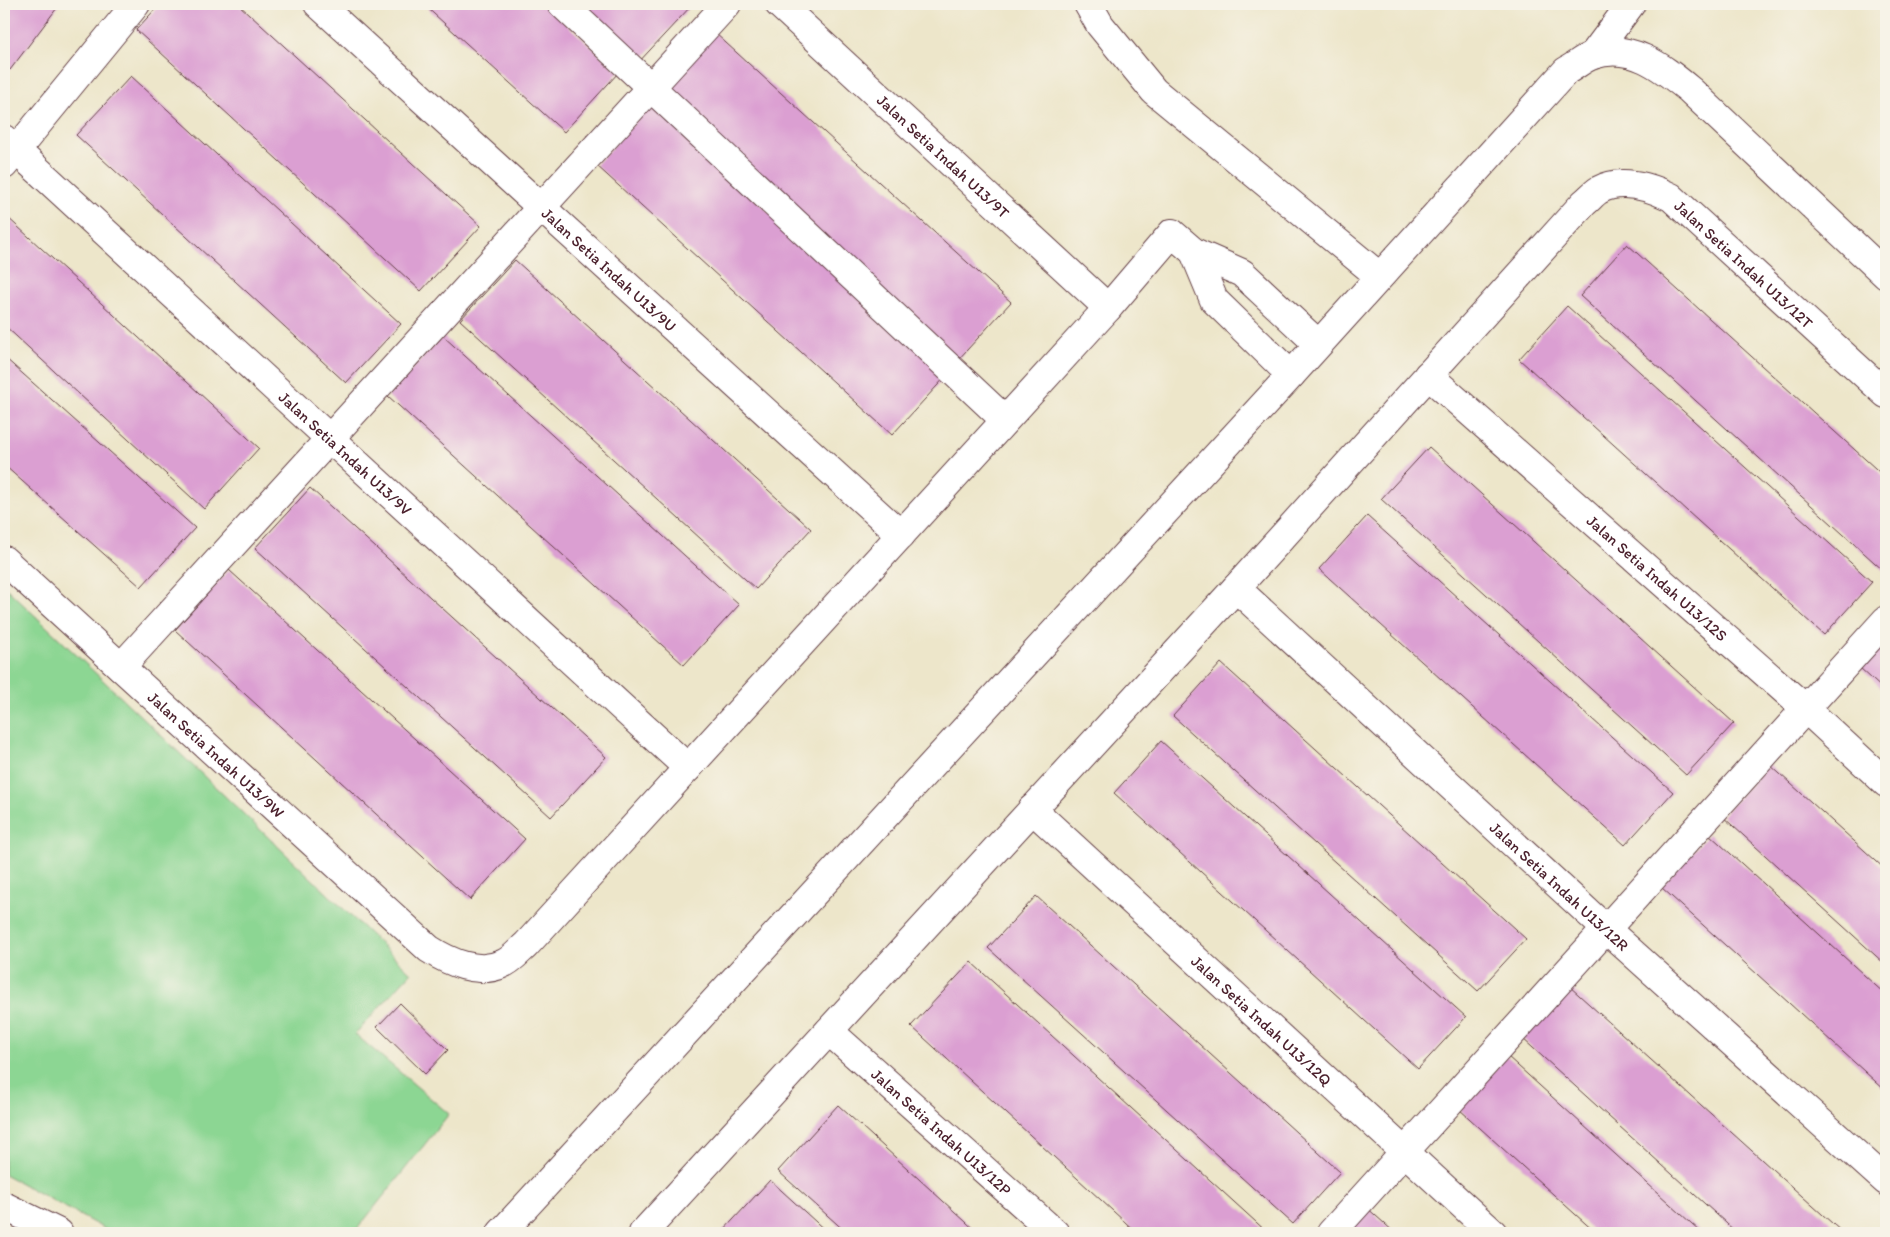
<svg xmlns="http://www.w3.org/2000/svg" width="1890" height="1237" font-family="Itim,sans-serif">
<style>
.green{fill:#8cd693;stroke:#6b7a5f}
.building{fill:#db9fd2}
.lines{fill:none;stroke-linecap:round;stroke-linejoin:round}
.minor-casing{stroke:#623d43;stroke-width:30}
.minor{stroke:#fff;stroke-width:28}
.labels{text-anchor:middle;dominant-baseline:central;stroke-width:4;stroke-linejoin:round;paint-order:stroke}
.street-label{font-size:16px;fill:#4a1f2b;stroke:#f7f3e8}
</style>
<rect width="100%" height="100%" fill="#f7f3e8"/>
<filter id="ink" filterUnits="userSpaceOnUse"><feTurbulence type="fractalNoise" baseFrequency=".02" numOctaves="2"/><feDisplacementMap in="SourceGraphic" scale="10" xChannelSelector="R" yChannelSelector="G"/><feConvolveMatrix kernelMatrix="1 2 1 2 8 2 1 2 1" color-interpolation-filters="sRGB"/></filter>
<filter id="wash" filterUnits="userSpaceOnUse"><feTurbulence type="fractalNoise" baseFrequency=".0096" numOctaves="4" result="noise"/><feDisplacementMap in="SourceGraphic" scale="20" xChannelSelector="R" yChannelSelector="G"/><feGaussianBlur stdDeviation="1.12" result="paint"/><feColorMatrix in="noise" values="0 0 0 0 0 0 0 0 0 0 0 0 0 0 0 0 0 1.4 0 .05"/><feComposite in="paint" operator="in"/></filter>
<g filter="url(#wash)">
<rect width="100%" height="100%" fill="#ede6ca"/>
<!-- green -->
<path class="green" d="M7,589L411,973L355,1034L449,1114L354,1233H112L4,1174V592Z"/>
<g id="blocks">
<!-- building -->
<g class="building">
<path d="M4,4H60L10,70L4,65Z"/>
<path d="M160,4H238L481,226L421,291L136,30Z"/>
<path d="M423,4H544L619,72L564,132Z"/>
<path d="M568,4H690L692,5L636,65Z"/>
<path d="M715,33L1011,302L956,362L660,93Z"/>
<path d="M131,76L401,324L346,383L76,135Z"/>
<path d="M651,105L948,374L892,435L596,165Z"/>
<path d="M5,215L259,448L204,509L4,325Z"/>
<path d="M1627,244L1886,478L1885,572L1580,296Z"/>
<path d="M515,260L811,529L756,589L460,320Z"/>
<path d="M1567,306L1872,582L1824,635L1519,359Z"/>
<path d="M443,336L739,605L684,665L388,396Z"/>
<path d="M4,357L195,528L141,587L4,465Z"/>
<path d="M1429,447L1734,723L1686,775L1381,499Z"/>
<path d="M310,488L606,757L551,817L255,548Z"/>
<path d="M1367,516L1673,792L1625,845L1319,569Z"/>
<path d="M229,570L525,839L470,900L175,630Z"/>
<path d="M1886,636V692L1859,667Z"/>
<path d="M1221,663L1526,939L1478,991L1173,716Z"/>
<path d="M1161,741L1466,1017L1418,1069L1114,793Z"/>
<path d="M1769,764L1886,870V965L1722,816Z"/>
<path d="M1709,834L1886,995V1091L1661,887Z"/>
<path d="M1036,896L1340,1172L1293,1224L988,948Z"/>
<path d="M971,962L1268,1233H1137L911,1026Z"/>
<path d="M1569,986L1843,1233H1737L1522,1038Z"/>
<path d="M400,1003L448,1050L425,1074L377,1027Z"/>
<path d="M1507,1056L1702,1233H1596L1459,1109Z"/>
<path d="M838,1105L978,1233H847L778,1171Z"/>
<path d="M770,1180L828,1233H721Z"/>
<path d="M1365,1206L1395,1233H1341Z"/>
</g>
</g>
</g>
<g filter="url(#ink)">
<use href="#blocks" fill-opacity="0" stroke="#623d43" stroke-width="1"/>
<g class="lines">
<defs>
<g id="minor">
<path id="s1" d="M318,4L901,535"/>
<path d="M562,4L1005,420"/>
<path id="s2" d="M779,4L1108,308"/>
<path d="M1088,4L1100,25L1154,91L1379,276"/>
<path d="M1593,55L1631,4"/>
<path id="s3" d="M4,139L688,768"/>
<path d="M4,165L136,4"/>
<path d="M1194,252L1214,300L1291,375"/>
<path id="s4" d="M1428,375L1807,710L1886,783"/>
<path id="s5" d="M4,560L429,949C449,962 478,975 502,964C511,961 519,951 526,945L1108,308L1172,233L1194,252L1242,273L1317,343"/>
<path id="s6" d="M1236,588L1607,930L1886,1181"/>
<path d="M121,667L727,4"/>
<path id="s7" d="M1032,809L1493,1233"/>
<path id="s8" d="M829,1031L1055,1233"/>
<path d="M4,1206L59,1233"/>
<path d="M501,1233L1291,375L1566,71C1575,66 1584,58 1593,55C1631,42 1662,67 1690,90L1886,275"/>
<path id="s9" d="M643,1233L1236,588L1584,203C1589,199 1594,193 1599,190C1621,178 1650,187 1671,197L1886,394"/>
<path d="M1331,1233L1886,620"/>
</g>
</defs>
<!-- minor casing -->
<use href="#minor" class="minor-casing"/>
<!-- minor -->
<use href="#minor" class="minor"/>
</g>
</g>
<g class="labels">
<!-- street labels -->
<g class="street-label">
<text stroke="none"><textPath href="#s2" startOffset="224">Jalan Setia Indah U13/9T</textPath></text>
<text stroke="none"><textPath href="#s9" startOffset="1589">Jalan Setia Indah U13/12T</textPath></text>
<text stroke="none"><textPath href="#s1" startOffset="394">Jalan Setia Indah U13/9U</textPath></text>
<text stroke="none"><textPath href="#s3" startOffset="464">Jalan Setia Indah U13/9V</textPath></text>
<text stroke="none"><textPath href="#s4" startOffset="306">Jalan Setia Indah U13/12S</textPath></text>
<text stroke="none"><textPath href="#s5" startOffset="288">Jalan Setia Indah U13/9W</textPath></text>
<text stroke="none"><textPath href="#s6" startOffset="440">Jalan Setia Indah U13/12R</textPath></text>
<text stroke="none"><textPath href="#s7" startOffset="312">Jalan Setia Indah U13/12Q</textPath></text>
<text stroke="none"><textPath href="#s8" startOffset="151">Jalan Setia Indah U13/12P</textPath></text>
</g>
</g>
<!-- margin -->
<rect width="1890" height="1237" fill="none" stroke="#f7f3e8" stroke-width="20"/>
</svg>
